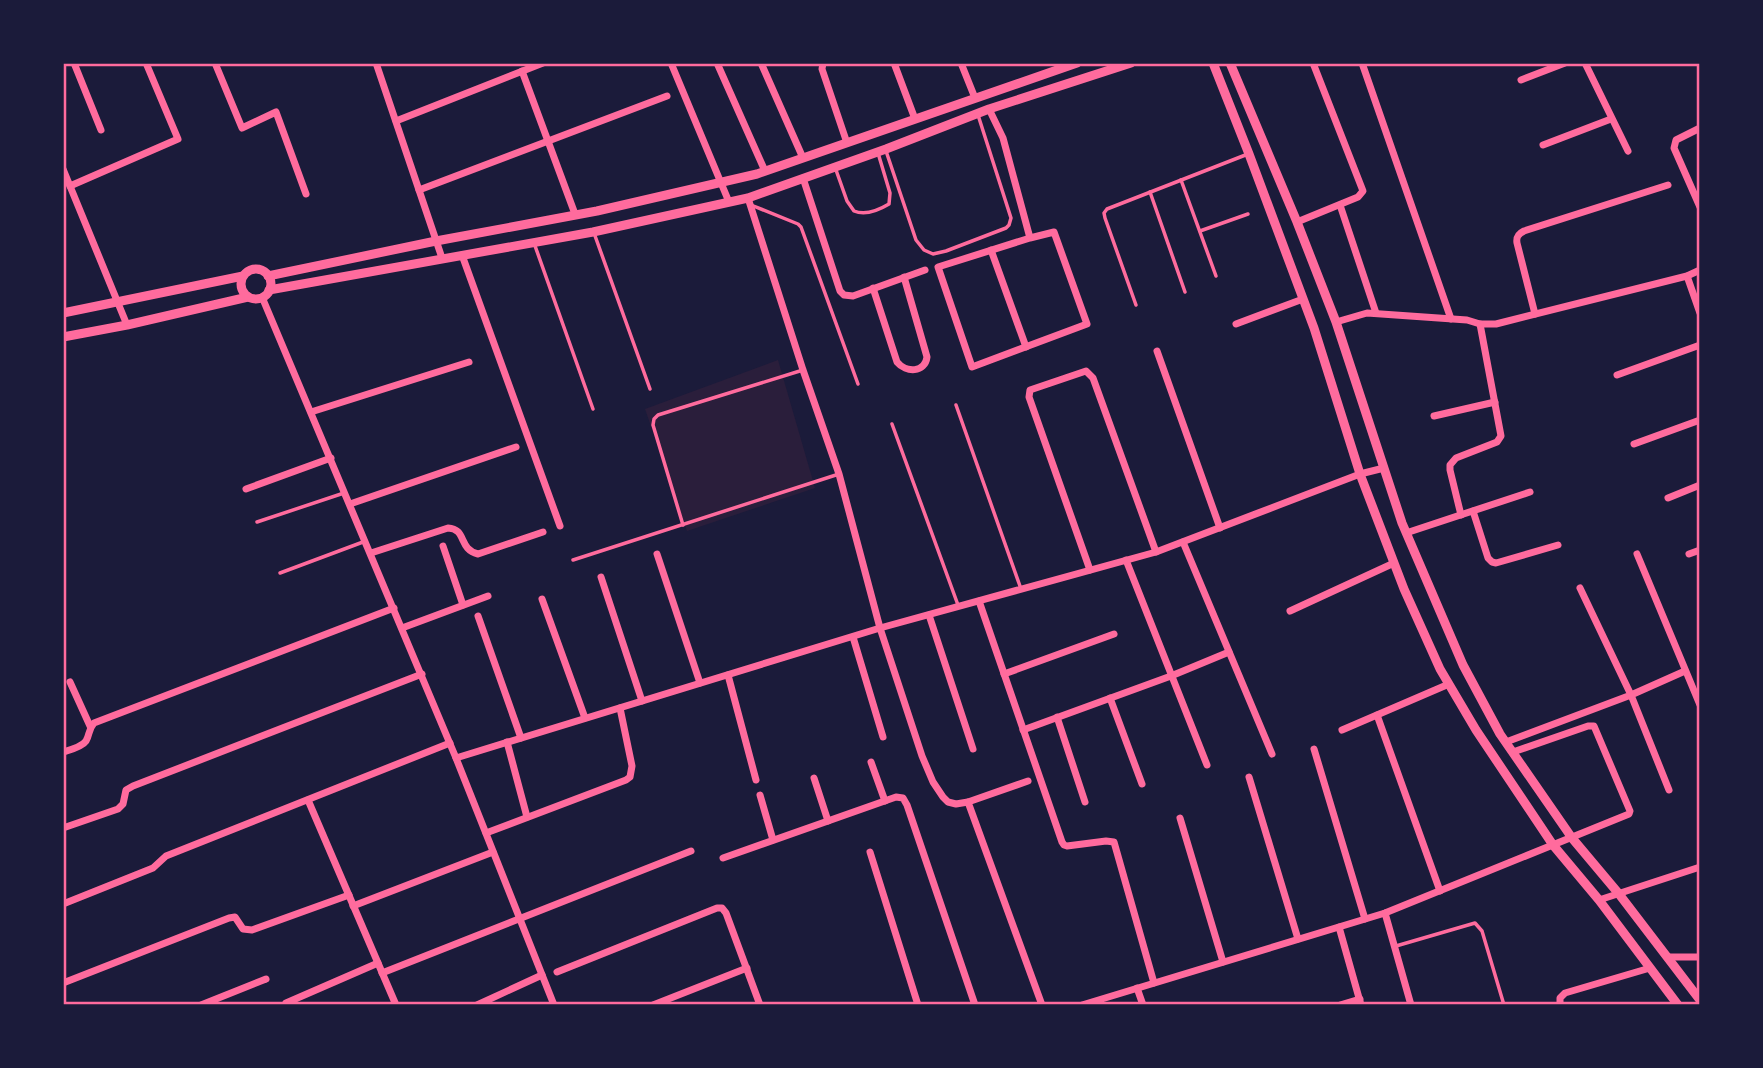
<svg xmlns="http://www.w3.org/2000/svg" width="1763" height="1068" font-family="'Space Grotesk',sans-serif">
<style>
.green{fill:#2a1e3b}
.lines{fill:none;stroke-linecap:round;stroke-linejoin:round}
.service{stroke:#ff6b9d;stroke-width:3.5}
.minor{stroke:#ff6b9d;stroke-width:7}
.tertiary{stroke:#ff6b9d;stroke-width:9}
.neatline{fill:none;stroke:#ff6b9d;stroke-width:2.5}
</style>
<rect width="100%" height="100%" fill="#1b1b3a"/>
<!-- green -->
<path class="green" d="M778,360L815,488L687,531L645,409Z"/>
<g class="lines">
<!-- service -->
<g class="service">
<path d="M886,151L916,240L924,250L933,254L946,251L1006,228L1009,225L1011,218L978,115"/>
<path d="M836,170L847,201L854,211C866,216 879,210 889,204L890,193L878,153"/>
<path d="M1181,180L1216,276"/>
<path d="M1150,192L1185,292"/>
<path d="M751,205L798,224L801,227L858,384"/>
<path d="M1200,231L1248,214"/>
<path d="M594,233L650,389"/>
<path d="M534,243L593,409"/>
<path d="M1136,305L1105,218L1104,213L1107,209L1248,154"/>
<path d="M956,405L1021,589"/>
<path d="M892,424L958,605"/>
<path d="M257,522L344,493"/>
<path d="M683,525L653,425L654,419L658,415L803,370"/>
<path d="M573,560L839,474"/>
<path d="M280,573L363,542"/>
<path d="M1396,946L1475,923L1482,931L1504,1005"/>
</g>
<!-- minor -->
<g class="minor">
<path d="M74,63L101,130"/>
<path d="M215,63L242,128L276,112L306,194"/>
<path d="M376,63L442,258"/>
<path d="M671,63L729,202"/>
<path d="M717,63L765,171"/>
<path d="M761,63L803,158"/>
<path d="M823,63L822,69L847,143"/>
<path d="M894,63L915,119"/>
<path d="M961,63L975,98"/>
<path d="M1362,63L1451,319"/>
<path d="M1585,63L1628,151"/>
<path d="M522,71L575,214"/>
<path d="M1521,80L1565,63"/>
<path d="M989,109L1003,138L1030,238L938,267L972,367L1087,324L1054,232L1030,238"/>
<path d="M396,121L543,63"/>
<path d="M1700,128L1676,140L1674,148L1700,207"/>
<path d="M1543,145L1611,119"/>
<path d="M63,169L127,325"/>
<path d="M803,178L840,291L844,295L853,296L925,270"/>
<path d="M70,186L178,139L146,63"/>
<path d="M419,190L667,96"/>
<path d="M748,198L803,370L839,474L880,628L922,756L933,782L943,797L948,802L956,804L968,802"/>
<path d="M1340,205L1376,313"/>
<path d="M1297,222L1358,197L1363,191L1313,63"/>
<path d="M991,250L1026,347"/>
<path d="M462,255L560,526"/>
<path d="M1687,276L1700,313"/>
<path d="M873,288L897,362C906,373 925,373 927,357L904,277"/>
<path d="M262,297L456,758L554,1005"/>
<path d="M1535,314L1517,243C1516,237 1518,234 1524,231L1668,185"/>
<path d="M1336,322L1367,313L1467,320L1480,324H1496L1687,276L1700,270"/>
<path d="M1236,324L1303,299"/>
<path d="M1157,351L1220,528"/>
<path d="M1617,375L1700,345"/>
<path d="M311,412L469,362"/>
<path d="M1434,416L1495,402"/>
<path d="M1634,444L1700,420"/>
<path d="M246,489L331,458"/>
<path d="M1668,498L1700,485"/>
<path d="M350,504L516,447"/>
<path d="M1473,511L1488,558L1492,562L1496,563L1558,545"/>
<path d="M1461,515L1450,470V465L1456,458L1497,442L1501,436L1480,324"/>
<path d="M1406,533L1530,492"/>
<path d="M1183,542L1272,754"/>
<path d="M443,546L463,605"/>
<path d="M371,553L448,528C467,529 458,549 478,554L543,532"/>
<path d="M657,554L700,683"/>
<path d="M1637,554L1700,705"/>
<path d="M1689,554L1700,550"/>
<path d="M1126,560L1207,765"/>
<path d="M1090,570L1029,397L1030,390L1086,371L1093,378L1156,552"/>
<path d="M601,577L642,701"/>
<path d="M542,599L585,718"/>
<path d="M979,601L1062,842L1064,845L1067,846L1106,841L1114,842L1154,983"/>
<path d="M1290,611L1394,563"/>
<path d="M929,615L973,749"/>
<path d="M478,616L521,738"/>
<path d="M402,628L488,596"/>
<path d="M853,637L883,737"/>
<path d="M1004,674L1114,634"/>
<path d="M728,675L756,780"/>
<path d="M70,682L90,726"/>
<path d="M1110,698L1142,784"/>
<path d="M1377,715L1440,891"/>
<path d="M1057,717L1085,802"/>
<path d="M1023,730L1171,676L1229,652"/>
<path d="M1342,730L1449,684"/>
<path d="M507,742L527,817"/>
<path d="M1506,742L1631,695L1580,588"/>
<path d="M1314,749L1365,919"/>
<path d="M63,752C70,750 82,747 86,741C90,734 88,730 94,723L394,608"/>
<path d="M456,758L880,628L1156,552L1360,474L1384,468"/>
<path d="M871,762L885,801"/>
<path d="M1249,777L1298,939"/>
<path d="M814,778L828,821"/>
<path d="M1028,781L968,802L1042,1005"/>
<path d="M1669,790L1631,695L1685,671"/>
<path d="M760,795L773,840"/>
<path d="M308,800L396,1005"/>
<path d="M1180,818L1223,962"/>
<path d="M63,828L118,809L123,804L126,790L133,786L422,674"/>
<path d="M486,833L626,780L630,777L632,766L620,708"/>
<path d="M870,852L918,1005"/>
<path d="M723,858L896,797L903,798L907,805L975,1005"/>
<path d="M1599,900L1700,867"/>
<path d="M63,904L153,868L166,856L450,743"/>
<path d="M353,906L493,852"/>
<path d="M1385,913L1411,1005"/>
<path d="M1339,927L1361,1005"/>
<path d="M1667,957H1700"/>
<path d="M557,972L717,908H722L726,913L760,1005"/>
<path d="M382,973L691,851"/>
<path d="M63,983L229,918L235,917L243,929L252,930L349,895"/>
<path d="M1137,988L1143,1005"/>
<path d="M286,1003L378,963"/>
<path d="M201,1005L266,979"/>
<path d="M477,1005L542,975"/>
<path d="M653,1005L747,968"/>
<path d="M1082,1005L1385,913L1629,814L1630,811L1594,726H1588L1513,752"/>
<path d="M1340,1005L1360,999"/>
<path d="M1560,1005V998L1565,993L1650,968"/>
</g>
<!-- tertiary -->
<g class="tertiary">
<path d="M1213,63L1249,154L1314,328L1360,474L1404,589L1440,669L1476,730L1553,845L1599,900L1678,1005"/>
<path d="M1230,63L1297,222L1336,322L1402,523L1463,665L1500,734L1572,838L1619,894L1700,1000"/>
<circle cx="256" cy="284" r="15"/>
<path d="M268,276L436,241L597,211L757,174L1077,63"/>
<path d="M269,290L593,232L748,198L886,149L989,109L1131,63"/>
<path d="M63,313L243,276"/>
<path d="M63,337L127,325L248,297"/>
</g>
</g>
<!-- border -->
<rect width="1763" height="1068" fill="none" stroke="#1b1b3a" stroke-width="130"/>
<rect x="65" y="65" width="1633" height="938" class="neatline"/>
</svg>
